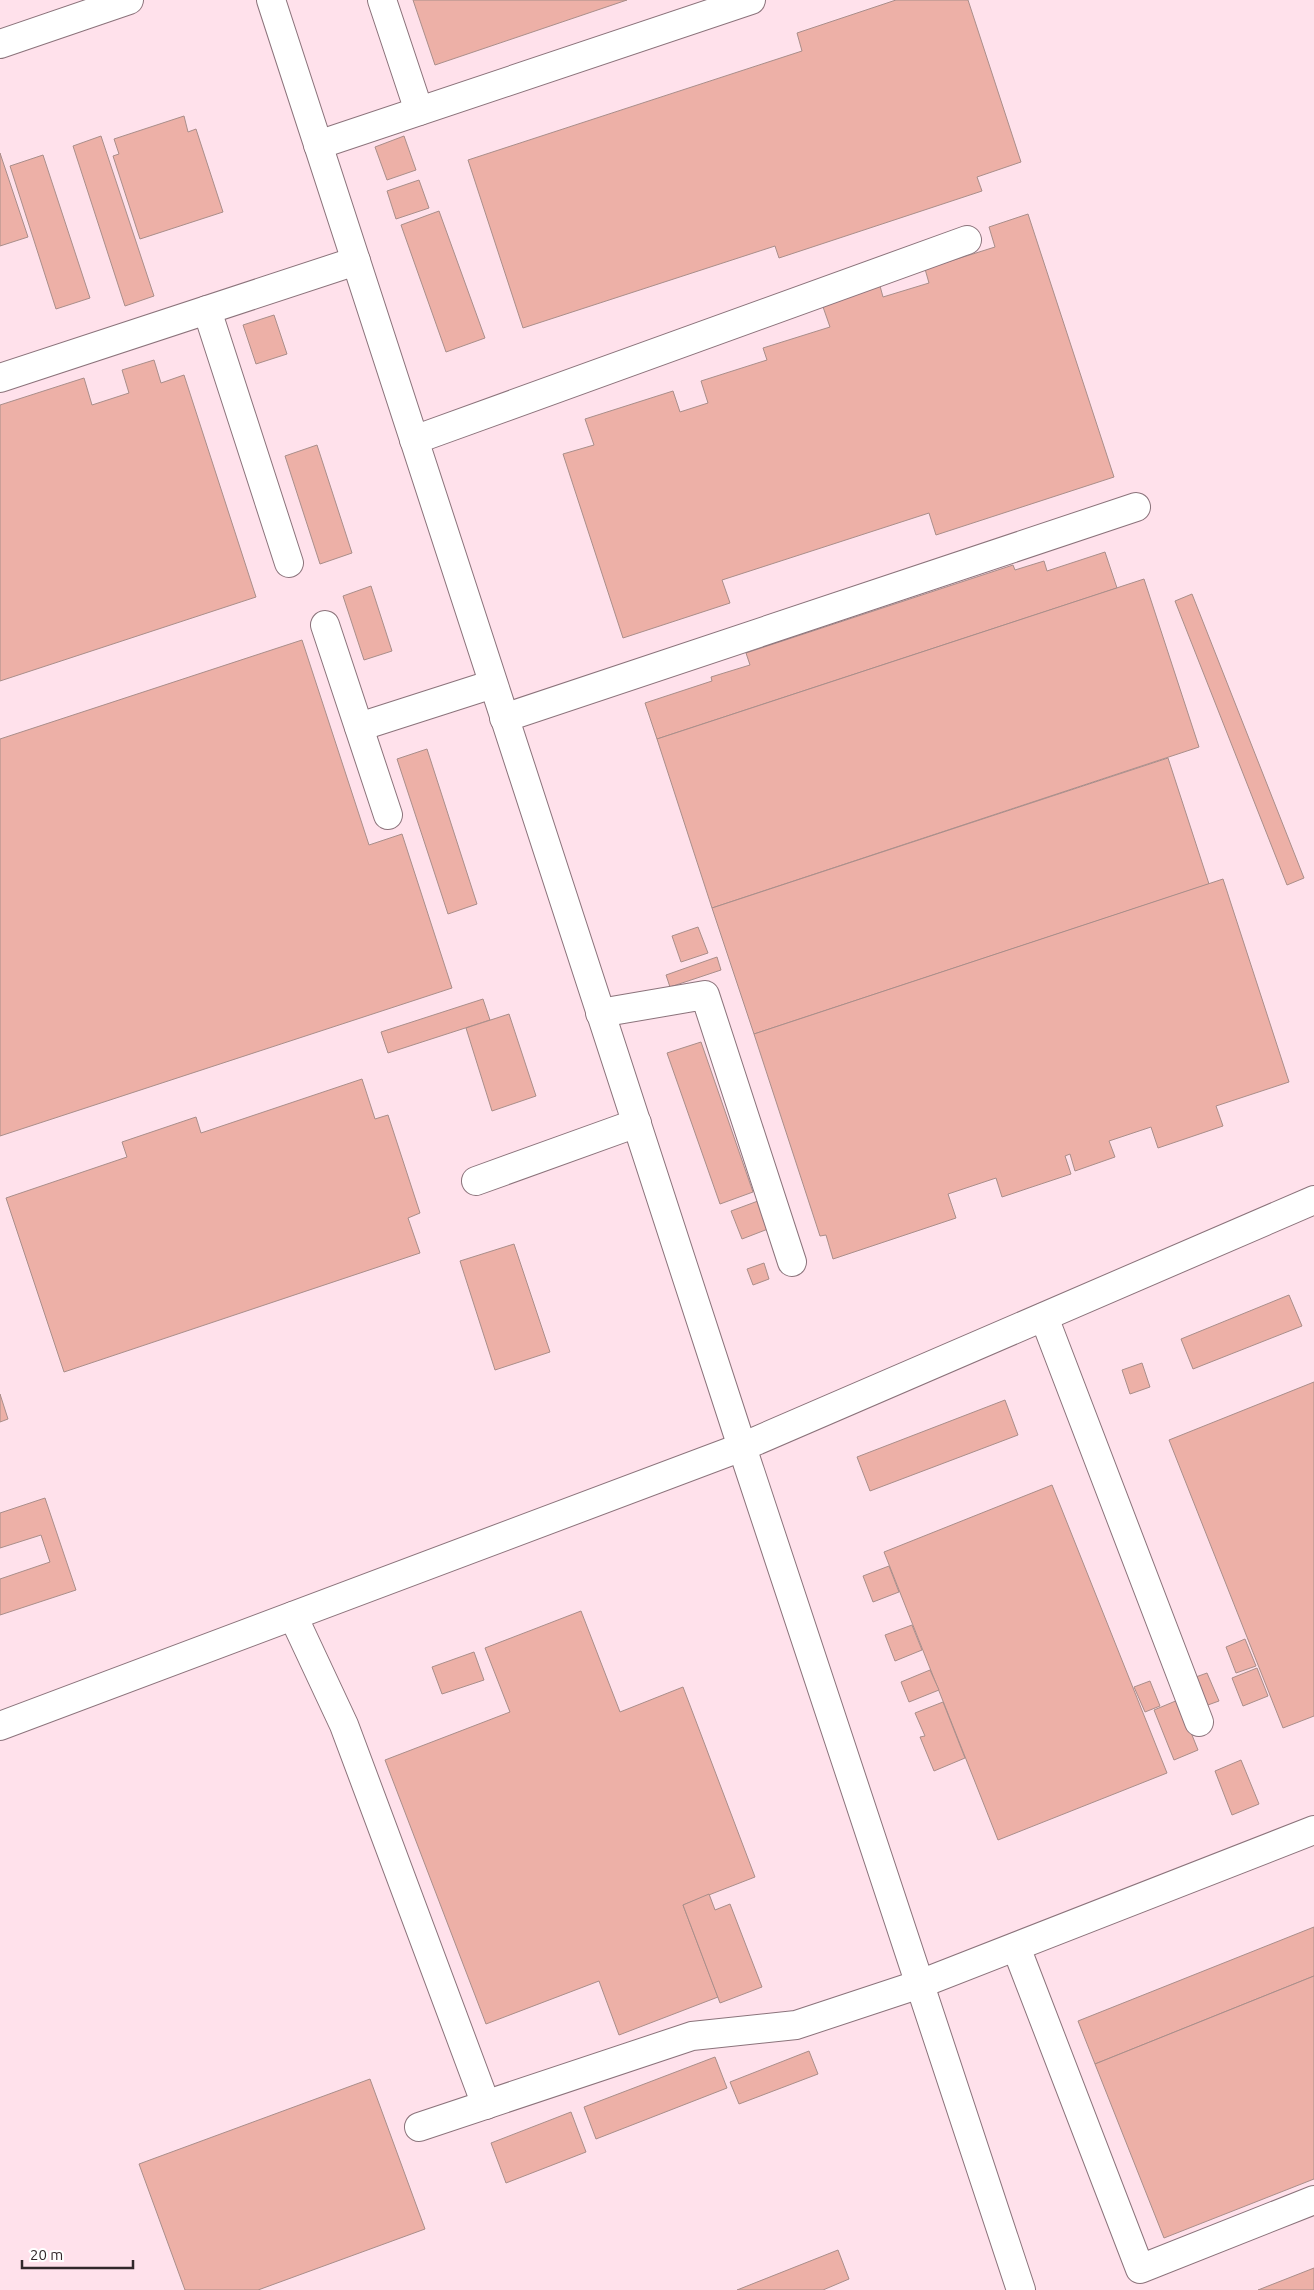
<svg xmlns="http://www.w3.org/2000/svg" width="1314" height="2290" font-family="Ubuntu,sans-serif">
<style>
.built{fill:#ffe1eb}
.building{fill:#edb0a7;stroke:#a98e8a}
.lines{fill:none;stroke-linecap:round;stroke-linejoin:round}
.minor-casing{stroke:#8b737b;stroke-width:30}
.minor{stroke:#fff;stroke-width:28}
</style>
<rect width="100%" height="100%" fill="#feedf2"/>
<!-- built -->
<rect class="built" x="0" y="0" width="1314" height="2290"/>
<!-- building -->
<g class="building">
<path d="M413,0H627L435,65Z"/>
<path d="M896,0H968L1021,162L977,177L982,191L779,258L775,246L523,328L468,160L802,51L797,33Z"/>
<path d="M184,116L188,132L196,129L223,212L140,239L113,156L119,154L114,139Z"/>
<path d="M101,136L154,296L125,306L73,146Z"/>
<path d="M404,136L416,170L387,180L375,147Z"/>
<path d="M0,153L28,237L0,246Z"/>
<path d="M43,155L90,298L56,309L10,166Z"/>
<path d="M419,180L429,208L396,219L387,191Z"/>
<path d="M439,211L485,338L446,352L401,225Z"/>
<path d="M1028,214L1114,477L936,535L929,513L722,580L730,603L623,638L563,454L594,445L585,419L673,391L680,412L708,403L701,381L767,360L763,348L830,327L822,304L880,286L883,297L929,283L925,269L995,247L989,227Z"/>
<path d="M274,315L287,354L256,364L243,325Z"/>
<path d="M154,360L161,383L184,375L256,597L0,681V405L84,378L92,405L129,393L122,370Z"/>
<path d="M317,445L352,553L320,564L285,456Z"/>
<path d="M1105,552L1117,588L657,739L645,703L712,681L711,677L750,665L746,653L1013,565L1015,570L1044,561L1047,571Z"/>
<path d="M1144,579L1199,747L712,908L657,739Z"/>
<path d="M371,586L392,651L364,660L343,596Z"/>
<path d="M1192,594L1304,878L1287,885L1175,601Z"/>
<path d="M302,640L369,845L402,834L452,988L0,1136V739Z"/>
<path d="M427,749L477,904L448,914L397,759Z"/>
<path d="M1168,758L1209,884L754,1034L712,908Z"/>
<path d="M1223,879L1289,1082L1216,1106L1223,1126L1158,1148L1151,1127L1109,1141L1115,1157L1075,1171L1070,1154L1065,1156L1071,1174L1002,1197L996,1178L948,1194L956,1218L833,1259L826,1235L820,1236L754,1034Z"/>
<path d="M698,927L708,953L681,962L672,936Z"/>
<path d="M717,957L721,970L670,987L666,975Z"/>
<path d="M483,999L490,1020L388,1053L381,1032Z"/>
<path d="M509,1014L536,1096L492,1111L466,1028Z"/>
<path d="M701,1042L753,1192L720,1204L667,1053Z"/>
<path d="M362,1079L375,1119L388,1115L420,1213L408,1218L420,1253L64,1372L6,1198L127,1157L122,1142L196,1117L201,1133Z"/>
<path d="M758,1201L768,1229L742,1239L731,1211Z"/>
<path d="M514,1244L550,1352L495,1370L460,1261Z"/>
<path d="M764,1263L769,1279L753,1285L747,1269Z"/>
<path d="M1289,1295L1302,1326L1193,1369L1181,1339Z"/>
<path d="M1142,1363L1150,1387L1130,1394L1122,1370Z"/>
<path d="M1314,1382V1716L1283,1728L1169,1440Z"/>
<path d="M0,1394L8,1419L0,1422Z"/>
<path d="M1005,1400L1018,1435L870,1491L857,1457Z"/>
<path d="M1052,1485L1167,1773L998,1840L884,1552Z"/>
<path d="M45,1498L76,1590L0,1615V1579L50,1562L41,1535L0,1548V1513Z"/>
<path d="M889,1566L899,1592L873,1602L863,1576Z"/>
<path d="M581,1611L620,1712L683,1687L755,1877L683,1905L718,1997L619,2035L599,1981L486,2024L385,1760L510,1712L485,1648Z"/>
<path d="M912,1625L922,1650L895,1661L885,1635Z"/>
<path d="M1245,1639L1256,1666L1236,1673L1226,1647Z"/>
<path d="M474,1652L484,1680L442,1694L432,1667Z"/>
<path d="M1257,1668L1268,1696L1243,1706L1232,1678Z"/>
<path d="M930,1670L939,1690L909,1702L901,1682Z"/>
<path d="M1207,1673L1219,1701L1205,1706L1193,1678Z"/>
<path d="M1150,1681L1160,1706L1145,1712L1134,1687Z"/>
<path d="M1178,1700L1198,1750L1174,1760L1154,1710Z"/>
<path d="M943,1702L965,1758L934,1771L920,1737L925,1736L915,1713Z"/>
<path d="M1241,1760L1259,1804L1232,1815L1215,1771Z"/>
<path d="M709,1894L715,1910L730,1904L762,1987L720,2003L683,1905Z"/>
<path d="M1314,1927V1976L1095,2064L1078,2021Z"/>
<path d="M1314,1976V2179L1164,2238L1095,2064Z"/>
<path d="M809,2051L818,2074L739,2104L730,2082Z"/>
<path d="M715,2057L727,2088L596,2139L584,2107Z"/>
<path d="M370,2079L425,2229L258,2290H185L139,2164Z"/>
<path d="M571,2112L586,2152L506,2183L491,2143Z"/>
<path d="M838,2250L849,2279L823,2290H737Z"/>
<path d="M1314,2268V2290H1258Z"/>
</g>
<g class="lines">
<defs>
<g id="minor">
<path d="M271,0L742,1447L1021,2290"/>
<path d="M382,0L419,111"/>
<path d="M0,44L129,0"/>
<path d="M318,145L751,0"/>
<path d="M207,310L289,563"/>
<path d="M0,378L356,261"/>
<path d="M414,440L967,240"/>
<path d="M325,625L388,815"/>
<path d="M504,718L1136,507"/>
<path d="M359,727L493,684"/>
<path d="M600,1013L705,995L792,1262"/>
<path d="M476,1181L637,1123"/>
<path d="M1044,1317L1199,1722"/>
<path d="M293,1616L344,1725L486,2105"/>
<path d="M0,1726L742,1447L1314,1200"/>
<path d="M1016,1947L1140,2269L1314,2200"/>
<path d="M419,2127L692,2036L796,2025L920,1984L1314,1830"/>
</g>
</defs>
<!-- minor casing -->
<use href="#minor" class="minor-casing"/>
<!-- minor -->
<use href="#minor" class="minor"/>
</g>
<!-- scale -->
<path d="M22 2260v8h111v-8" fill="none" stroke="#31272a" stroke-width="2.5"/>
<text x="30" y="2260" font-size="15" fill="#31272a" stroke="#ffffff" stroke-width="4" paint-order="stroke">20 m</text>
</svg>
